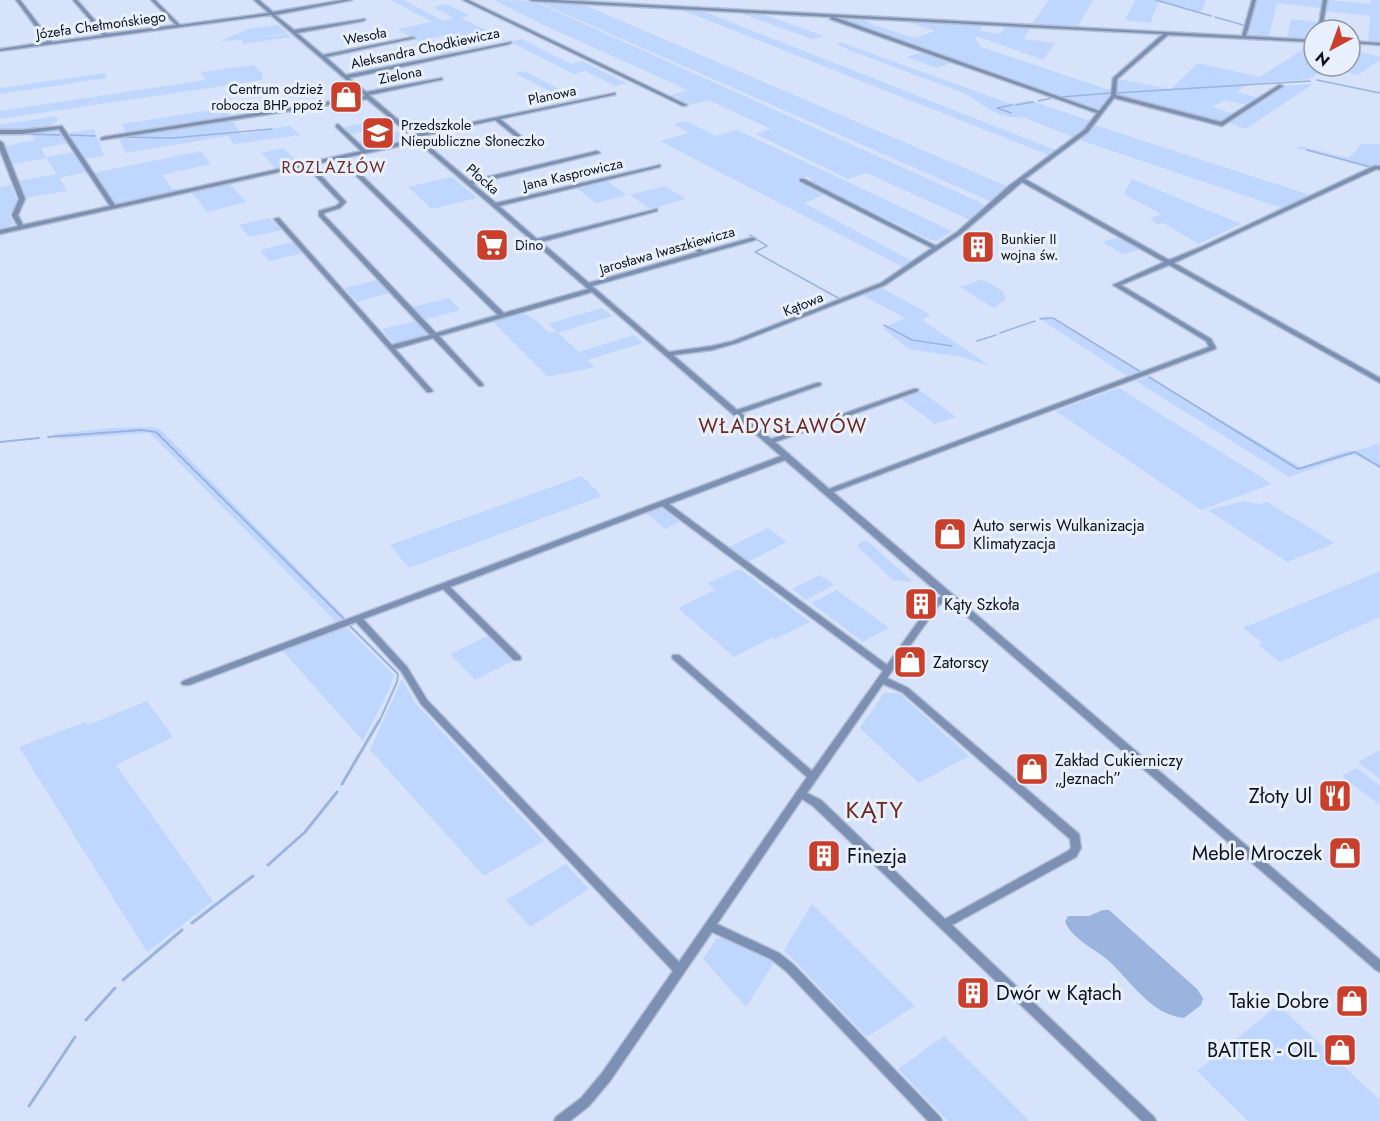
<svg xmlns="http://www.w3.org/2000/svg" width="1380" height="1121" font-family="Jost,sans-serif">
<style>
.green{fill:#bfd6fe}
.water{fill:#9bb3df}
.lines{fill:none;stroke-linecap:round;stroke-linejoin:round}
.stream-far2{stroke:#9bb3df;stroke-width:1.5}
.stream-far1{stroke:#9bb3df;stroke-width:2}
.stream{stroke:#9bb3df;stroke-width:3}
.minor-casing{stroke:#b2bed2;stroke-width:3}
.minor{fill:#7c90b4;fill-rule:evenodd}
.labels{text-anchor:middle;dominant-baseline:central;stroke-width:6;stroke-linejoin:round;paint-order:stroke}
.far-street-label{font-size:14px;fill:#0e131a;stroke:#e8f0fe}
.far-poi-label{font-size:14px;fill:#0e131a;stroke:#e8f0fe;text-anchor:start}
.far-quarter-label{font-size:16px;letter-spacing:1.5px;fill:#6d291f;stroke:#e8f0fe}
.poi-label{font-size:16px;fill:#0e131a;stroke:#e8f0fe;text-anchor:start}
.quarter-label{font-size:20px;letter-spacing:1.5px;fill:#6d291f;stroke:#e8f0fe}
.near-poi-label{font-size:20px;fill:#0e131a;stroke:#e8f0fe;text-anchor:end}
.near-quarter-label{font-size:24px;letter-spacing:1.5px;fill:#6d291f;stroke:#e8f0fe}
</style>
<rect width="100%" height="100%" fill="#d6e3fb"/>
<!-- green -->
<g class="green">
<path d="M391,0H404L443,21L454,18L433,7L446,4L469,15L461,18L506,40L503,41L490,34L467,40L481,48L472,50L444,35L429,39L456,54L446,56L397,29L432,22Z"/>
<path d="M494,0L533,1L977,201L986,207L970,220L867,173L848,179L756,134L771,129L708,100L690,105L676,98L691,92L672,98L669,96L688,90L539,23Z"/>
<path d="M1048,0H1093L1078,26L1081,27L1032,25Z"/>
<path d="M1135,0H1206L1201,14L1159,2L1150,23L1125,20Z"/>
<path d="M1256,0H1323L1321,8L1277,3L1269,37L1246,36Z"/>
<path d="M1327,0L1370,4L1371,0H1380V43L1368,42L1370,16L1325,11Z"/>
<path d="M536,1L582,4L1009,187L992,202Z"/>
<path d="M679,9L700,10L1058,151L1051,156Z"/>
<path d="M737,12L760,13L824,36L812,39Z"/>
<path d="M833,16L860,18L876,26L915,38L935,31L902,20L984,24L980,31L1000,34L1006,26L1031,27L1024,39L1055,43L1043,60L976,36V40L981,47L1112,91V94L1099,108L1094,109L1060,98Z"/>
<path d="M1291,19L1319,22L1318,30H1314V39L1287,38Z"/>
<path d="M277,25L287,33L257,38L288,34L291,37L244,44L241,40L220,41L248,29Z"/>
<path d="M522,39L571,64L582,61L626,83L615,86L585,71L574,74L510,42Z"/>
<path d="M840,42L1011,104L1029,100L1093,122L1077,138L1022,117C1002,120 982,105 966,94L849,50L837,44Z"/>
<path d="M1314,42V66H1330L1309,79L1249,84L1236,92L1259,98L1247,105L1224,100L1212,107L1235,114L1222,122L1116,96L1117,79L1171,89L1198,63L1260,77Z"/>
<path d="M924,52L954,62L937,68L906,57Z"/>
<path d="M1361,52L1380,57V60L1358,75L1336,69L1340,66H1350V59Z"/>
<path d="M254,65L263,75L262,80L0,119V111L205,80L201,72Z"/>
<path d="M524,71L581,100L570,102L515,73Z"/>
<path d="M105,73L107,78L0,94V88Z"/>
<path d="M1313,84L1246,129L1229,123L1284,86Z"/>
<path d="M225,108L231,117L126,133L122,124Z"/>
<path d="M56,116L58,120C45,133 17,130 0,130V125Z"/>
<path d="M385,119L393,125L351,134L344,127Z"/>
<path d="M232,120L241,134L290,126L300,135L234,144L228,136L125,153L119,138Z"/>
<path d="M686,121L716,136L737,130L952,231L937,241L931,240L810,182L812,179L806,176L796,179L826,194L804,203L912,261L903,267L660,141L689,133L674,124Z"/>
<path d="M1095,125L1310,195L1282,208L1080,140Z"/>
<path d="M53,128L59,129L68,143L41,148L46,157L74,152L87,172L59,178L67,191L26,198L19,181L57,174L46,158L13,164L6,146L35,140L30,132Z"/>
<path d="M94,129L104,156L84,159L67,133Z"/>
<path d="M401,132L410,140L371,148L366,147L359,141Z"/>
<path d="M1362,144H1380V167L1369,168L1296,148L1299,146L1349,158Z"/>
<path d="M283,148L299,164L276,169L261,153Z"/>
<path d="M201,151L211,164L162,175L172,189L178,190L113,204L93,173Z"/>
<path d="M452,177L477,198L432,209L408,187Z"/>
<path d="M1132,179L1241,224L1199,244L1163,223L1157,225L1151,218L1161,214L1124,194Z"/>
<path d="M606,180L627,195L596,203L575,187Z"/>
<path d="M229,183L246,202L207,212L191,191Z"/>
<path d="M11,185L18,203L9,215L14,224L0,229V187Z"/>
<path d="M664,186L686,199L650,209L630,195Z"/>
<path d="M269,218L282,230L249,237L239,225Z"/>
<path d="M1120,237L1141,249L1123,254L1102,242Z"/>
<path d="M293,242L303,253L269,261L260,250Z"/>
<path d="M377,280L389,293L357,302L345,288Z"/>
<path d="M980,280L986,281L1004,292L1005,300L994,308L960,287Z"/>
<path d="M880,287L931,315L922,320L990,366L961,357L908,349L883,328L905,318L862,295Z"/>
<path d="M449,298L460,310L424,320L412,307Z"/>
<path d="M602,308L612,316L558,333L579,352L634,335L643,343L587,360L595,367L548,377L492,321C529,311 521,308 550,333L557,332L548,324Z"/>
<path d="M1048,316L1140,372L1129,377L1043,321L1039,317Z"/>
<path d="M415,321L426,332L424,336L395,345L382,329Z"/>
<path d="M1148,377L1301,467L1345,451H1356L1379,443L1380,468L1354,454L1289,477L1136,381Z"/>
<path d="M1119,388L1272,484L1201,510L1056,411Z"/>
<path d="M921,391L956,417L935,424L900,398Z"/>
<path d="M152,427L160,429L347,619L337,623L151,434L148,433L58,439L54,434L110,428Z"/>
<path d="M582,476L602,496L409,568L390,545Z"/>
<path d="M1244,501L1259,504L1267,502L1335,543L1287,562L1208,510Z"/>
<path d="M659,506L680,522L665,529L645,512Z"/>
<path d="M768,528L787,542L748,562L729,547Z"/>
<path d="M866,540L913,582L893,580L858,547V543Z"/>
<path d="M740,569L810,622L775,639L773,637L734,657L678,608L715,590L708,583Z"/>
<path d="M1380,571V617L1280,662L1258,645L1262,642L1243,628Z"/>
<path d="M820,575L834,585L806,600L792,589Z"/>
<path d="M837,590L889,628L863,642L811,603Z"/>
<path d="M345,626L394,675L390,688L363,741L281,649Z"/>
<path d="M490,635L515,660L475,680L450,654Z"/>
<path d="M402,679L415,703L544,841L484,876L370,750Z"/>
<path d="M884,693H899L969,756L919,783L860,728Z"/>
<path d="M147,701L173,737L116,765L213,901L147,952L19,747L85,722L88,725Z"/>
<path d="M1380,750V779L1358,762Z"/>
<path d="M1357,768L1380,786V805L1342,776Z"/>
<path d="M566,864L589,889L530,927L506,900Z"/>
<path d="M812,904L915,1006L867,1037L784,950Z"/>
<path d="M725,937L775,961L746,1007L703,959L716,939Z"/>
<path d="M1278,1005L1380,1100V1121H1248L1197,1071Z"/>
<path d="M944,1036L1018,1109L1029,1121H948L898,1069Z"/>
</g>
<!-- water -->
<path class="water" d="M1103,910H1109L1197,989L1203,998L1201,1005L1184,1018C1152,1015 1132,983 1110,962C1095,948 1075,942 1065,922L1068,916H1089Z"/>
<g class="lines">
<!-- stream-far2 -->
<g class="stream-far2">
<path d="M1156,0L1211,16"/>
<path d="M1215,17L1243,25"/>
<path d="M1317,80L1380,93"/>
<path d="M1117,93L1310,81"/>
<path d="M1061,97L1111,93"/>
<path d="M1038,101L1052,98"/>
<path d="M1016,105L1033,102"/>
<path d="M1011,113L997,108L1012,105"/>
<path d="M21,134L60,135"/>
<path d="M70,135L95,136"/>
<path d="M123,137L172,138L272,129"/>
<path d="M1307,150L1371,167"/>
<path d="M750,235L767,246L755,252L840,299"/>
<path d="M1040,319L1053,318L1141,372"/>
<path d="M884,325L912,340L952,346"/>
<path d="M1000,333L1035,321"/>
<path d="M977,341L996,335"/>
<path d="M1149,377L1212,416"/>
</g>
<!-- stream-far1 -->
<g class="stream-far1">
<path d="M1210,415L1298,469L1355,452L1380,467"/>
<path d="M48,437L141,430L156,432L343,618"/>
<path d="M0,442L39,438"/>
<path d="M349,625L398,674L397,682L379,722"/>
</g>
<!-- stream -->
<g class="stream">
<path d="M342,784L379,721"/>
<path d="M268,865L305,832L337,792"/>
<path d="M192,923L253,876"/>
<path d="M123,980L182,930"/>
<path d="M86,1020L115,988"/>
<path d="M29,1106L75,1037"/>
</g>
<defs>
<g id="minor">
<path d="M16,0H20L52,42L103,35L73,0H77L107,34L176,25L151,0H155L180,25L269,13L254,0H259L273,12L343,0H352L275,15L294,30L365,19V20L363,21L297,33L323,55L413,37L415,38L326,57L346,75L511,42V43L509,44L349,78L366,92L442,78V80H440L369,95L415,134L615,93V95H613L500,119L528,142L529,143L526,145L495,120L418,137L470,181L597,151L600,153L473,184L496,203L660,165V167L499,206L537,239L657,209V211L541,242L589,283L698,252L689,246V244H693L704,251L751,238H755V240L592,286L669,352L712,346L733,341L881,283L932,248L800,181V179H804L936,246L957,232L1010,185L1084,130L1097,113L830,19L831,17L532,1L530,0H556L1242,36L1252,0H1256L1246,36L1314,40V42L1168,35L1117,79L1116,95L1221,122L1279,85L1283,86L1222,126L1114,98L1088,132L1025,179L1169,260L1201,247L1374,166H1380V170L1377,169L1174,263L1380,378V383L1169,265L1121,285L1211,339L1216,348L1215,349L833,492L1380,960V972L1376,970L948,600L939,605L887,678L908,688L1079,834L1081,848L1076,857L952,925L1154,1117L1156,1121H1142L813,806L802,799L717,924L779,953L794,965L940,1117L942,1121H928L786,971L771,959L712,932L610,1081L589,1106L570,1121H554L556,1117L581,1098L602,1073L673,971L421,704L401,671L356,622L189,685H183L181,683L183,681L781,456L592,292L439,336L483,384V386H479L433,338L395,349L433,391L431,392H427L274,219L279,218L392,345L430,335L319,216V211L336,206L340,202L306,166L0,234V230L18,226L12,215L19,199L0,150V141L3,143L25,199L18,215L23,225L110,206L59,129L22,134H0V130H22L62,126L115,205L361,151L336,127V125L338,124L366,150L415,139L367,99L101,140V138L103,137L365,96L271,15L0,51V49L47,42ZM834,17L1163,34L1113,78L1111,96L1099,111ZM418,142L588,289L504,313L344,158ZM339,159L498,315L436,333L324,215V213L340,208L346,202L311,165ZM1022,182L1164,262L1113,285L1206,341L1209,347L829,489L775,442L918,391V389H914L771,439L741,413L821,385V383H817L737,410L673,355L712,350L737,343L885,285L961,234ZM785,460L942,596L933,601L887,665L669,504ZM662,506L883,671L812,771L679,655H673L672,657L673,659L807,777L679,962L427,700L407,667L363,619L443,589L514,660H520L521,658L520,656L450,587ZM883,684L902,692L1070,839L1071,848L1068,851L945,919L821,800L807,793Z"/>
<path d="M463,0H468L687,105L683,106Z"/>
<path d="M1323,0H1327L1322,30H1318Z"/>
<path d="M1350,41L1380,43V45L1350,43Z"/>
</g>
</defs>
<!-- minor casing -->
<use href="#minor" class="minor-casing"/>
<!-- minor -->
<use href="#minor" class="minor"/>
</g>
<!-- icons -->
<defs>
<symbol id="shop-square" viewBox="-11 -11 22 22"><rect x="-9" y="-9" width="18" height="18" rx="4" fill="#ca3e2c" stroke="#e8f0fe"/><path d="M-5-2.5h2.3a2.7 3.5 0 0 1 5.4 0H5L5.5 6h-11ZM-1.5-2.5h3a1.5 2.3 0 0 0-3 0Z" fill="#fff"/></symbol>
<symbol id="school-square" viewBox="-11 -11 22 22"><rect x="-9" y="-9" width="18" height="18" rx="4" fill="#ca3e2c" stroke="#e8f0fe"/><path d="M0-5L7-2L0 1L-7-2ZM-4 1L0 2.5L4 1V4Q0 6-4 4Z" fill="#fff"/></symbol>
<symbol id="supermarket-square" viewBox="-11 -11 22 22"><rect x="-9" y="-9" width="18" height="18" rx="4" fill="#ca3e2c" stroke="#e8f0fe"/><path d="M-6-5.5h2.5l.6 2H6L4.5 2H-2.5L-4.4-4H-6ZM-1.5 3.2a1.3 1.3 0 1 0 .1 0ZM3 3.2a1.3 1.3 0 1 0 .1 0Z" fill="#fff"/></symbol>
<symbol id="building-square" viewBox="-11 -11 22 22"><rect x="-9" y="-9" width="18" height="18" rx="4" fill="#ca3e2c" stroke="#e8f0fe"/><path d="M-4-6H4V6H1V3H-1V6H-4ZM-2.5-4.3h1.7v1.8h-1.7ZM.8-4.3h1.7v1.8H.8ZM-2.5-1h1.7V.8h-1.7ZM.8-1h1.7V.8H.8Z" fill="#fff"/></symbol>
<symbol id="restaurant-square" viewBox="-11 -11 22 22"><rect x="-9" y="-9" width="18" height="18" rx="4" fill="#ca3e2c" stroke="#e8f0fe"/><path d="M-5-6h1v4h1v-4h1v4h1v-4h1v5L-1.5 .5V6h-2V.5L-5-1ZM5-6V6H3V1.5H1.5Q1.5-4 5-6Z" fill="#fff"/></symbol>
</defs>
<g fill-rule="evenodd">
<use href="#shop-square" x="327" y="78" width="38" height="38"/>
<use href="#school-square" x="359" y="114" width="38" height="38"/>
<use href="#supermarket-square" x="473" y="226" width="38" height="38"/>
<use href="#building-square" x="959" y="228" width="38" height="38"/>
<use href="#shop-square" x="931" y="515" width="38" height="38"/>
<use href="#building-square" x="902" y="585" width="38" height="38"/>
<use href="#shop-square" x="891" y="643" width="38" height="38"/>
<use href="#shop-square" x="1013" y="750" width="38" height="38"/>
<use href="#restaurant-square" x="1316" y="777" width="38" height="38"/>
<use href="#shop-square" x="1326" y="834" width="38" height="38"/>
<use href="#building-square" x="805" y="837" width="38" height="38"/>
<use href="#building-square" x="954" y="974" width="38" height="38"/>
<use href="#shop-square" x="1333" y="982" width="38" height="38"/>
<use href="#shop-square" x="1321" y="1031" width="38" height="38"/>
</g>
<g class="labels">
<!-- far-street labels -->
<g class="far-street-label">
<text transform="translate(101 25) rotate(-8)">Józefa Chełmońskiego</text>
<text transform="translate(365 36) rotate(-11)">Wesoła</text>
<text transform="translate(425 48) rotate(-12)">Aleksandra Chodkiewicza</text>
<text transform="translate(400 75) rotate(-11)">Zielona</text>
<text transform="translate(552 95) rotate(-12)">Planowa</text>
<text transform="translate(573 174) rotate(-13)">Jana Kasprowicza</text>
<text transform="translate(483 179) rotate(41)">Płocka</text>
<text transform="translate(667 250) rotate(-16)">Jarosława Iwaszkiewicza</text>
<text transform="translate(803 304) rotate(-22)">Kątowa</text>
</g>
<!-- far-poi labels -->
<g class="far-poi-label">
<text x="323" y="89" text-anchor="end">Centrum odzież<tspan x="323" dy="16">robocza BHP ppoż</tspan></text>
<text x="401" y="125">Przedszkole<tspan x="401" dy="16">Niepubliczne Słoneczko</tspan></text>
<text x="1001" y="239">Bunkier II<tspan x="1001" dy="16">wojna św.</tspan></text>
<text x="515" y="245">Dino</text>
</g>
<!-- far-quarter labels -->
<g class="far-quarter-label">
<text x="334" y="167">ROZLAZŁÓW</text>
</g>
<!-- poi labels -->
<g class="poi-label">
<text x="973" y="525">Auto serwis Wulkanizacja<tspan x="973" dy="18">Klimatyzacja</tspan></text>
<text x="944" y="604">Kąty Szkoła</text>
<text x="933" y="662">Zatorscy</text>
<text x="1055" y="760">Zakład Cukierniczy<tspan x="1055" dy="18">„Jeznach”</tspan></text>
</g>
<!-- quarter labels -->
<g class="quarter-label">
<text x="783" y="426">WŁADYSŁAWÓW</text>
</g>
<!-- near-poi labels -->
<g class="near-poi-label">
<text x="1312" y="796">Złoty Ul</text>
<text x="1322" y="853">Meble Mroczek</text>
<text x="847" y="856" text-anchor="start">Finezja</text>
<text x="996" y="993" text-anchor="start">Dwór w Kątach</text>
<text x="1329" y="1001">Takie Dobre</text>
<text x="1317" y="1050">BATTER - OIL</text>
</g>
<!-- near-quarter labels -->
<g class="near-quarter-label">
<text x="875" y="809">KĄTY</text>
</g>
</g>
<!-- north arrow -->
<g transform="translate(1332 48) rotate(221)"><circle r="28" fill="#e8f0fe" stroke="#9198a3" stroke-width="1.5"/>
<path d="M0-4.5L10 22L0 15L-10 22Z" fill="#ca3e2c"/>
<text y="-9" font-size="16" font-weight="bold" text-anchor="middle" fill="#0e131a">N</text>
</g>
</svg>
